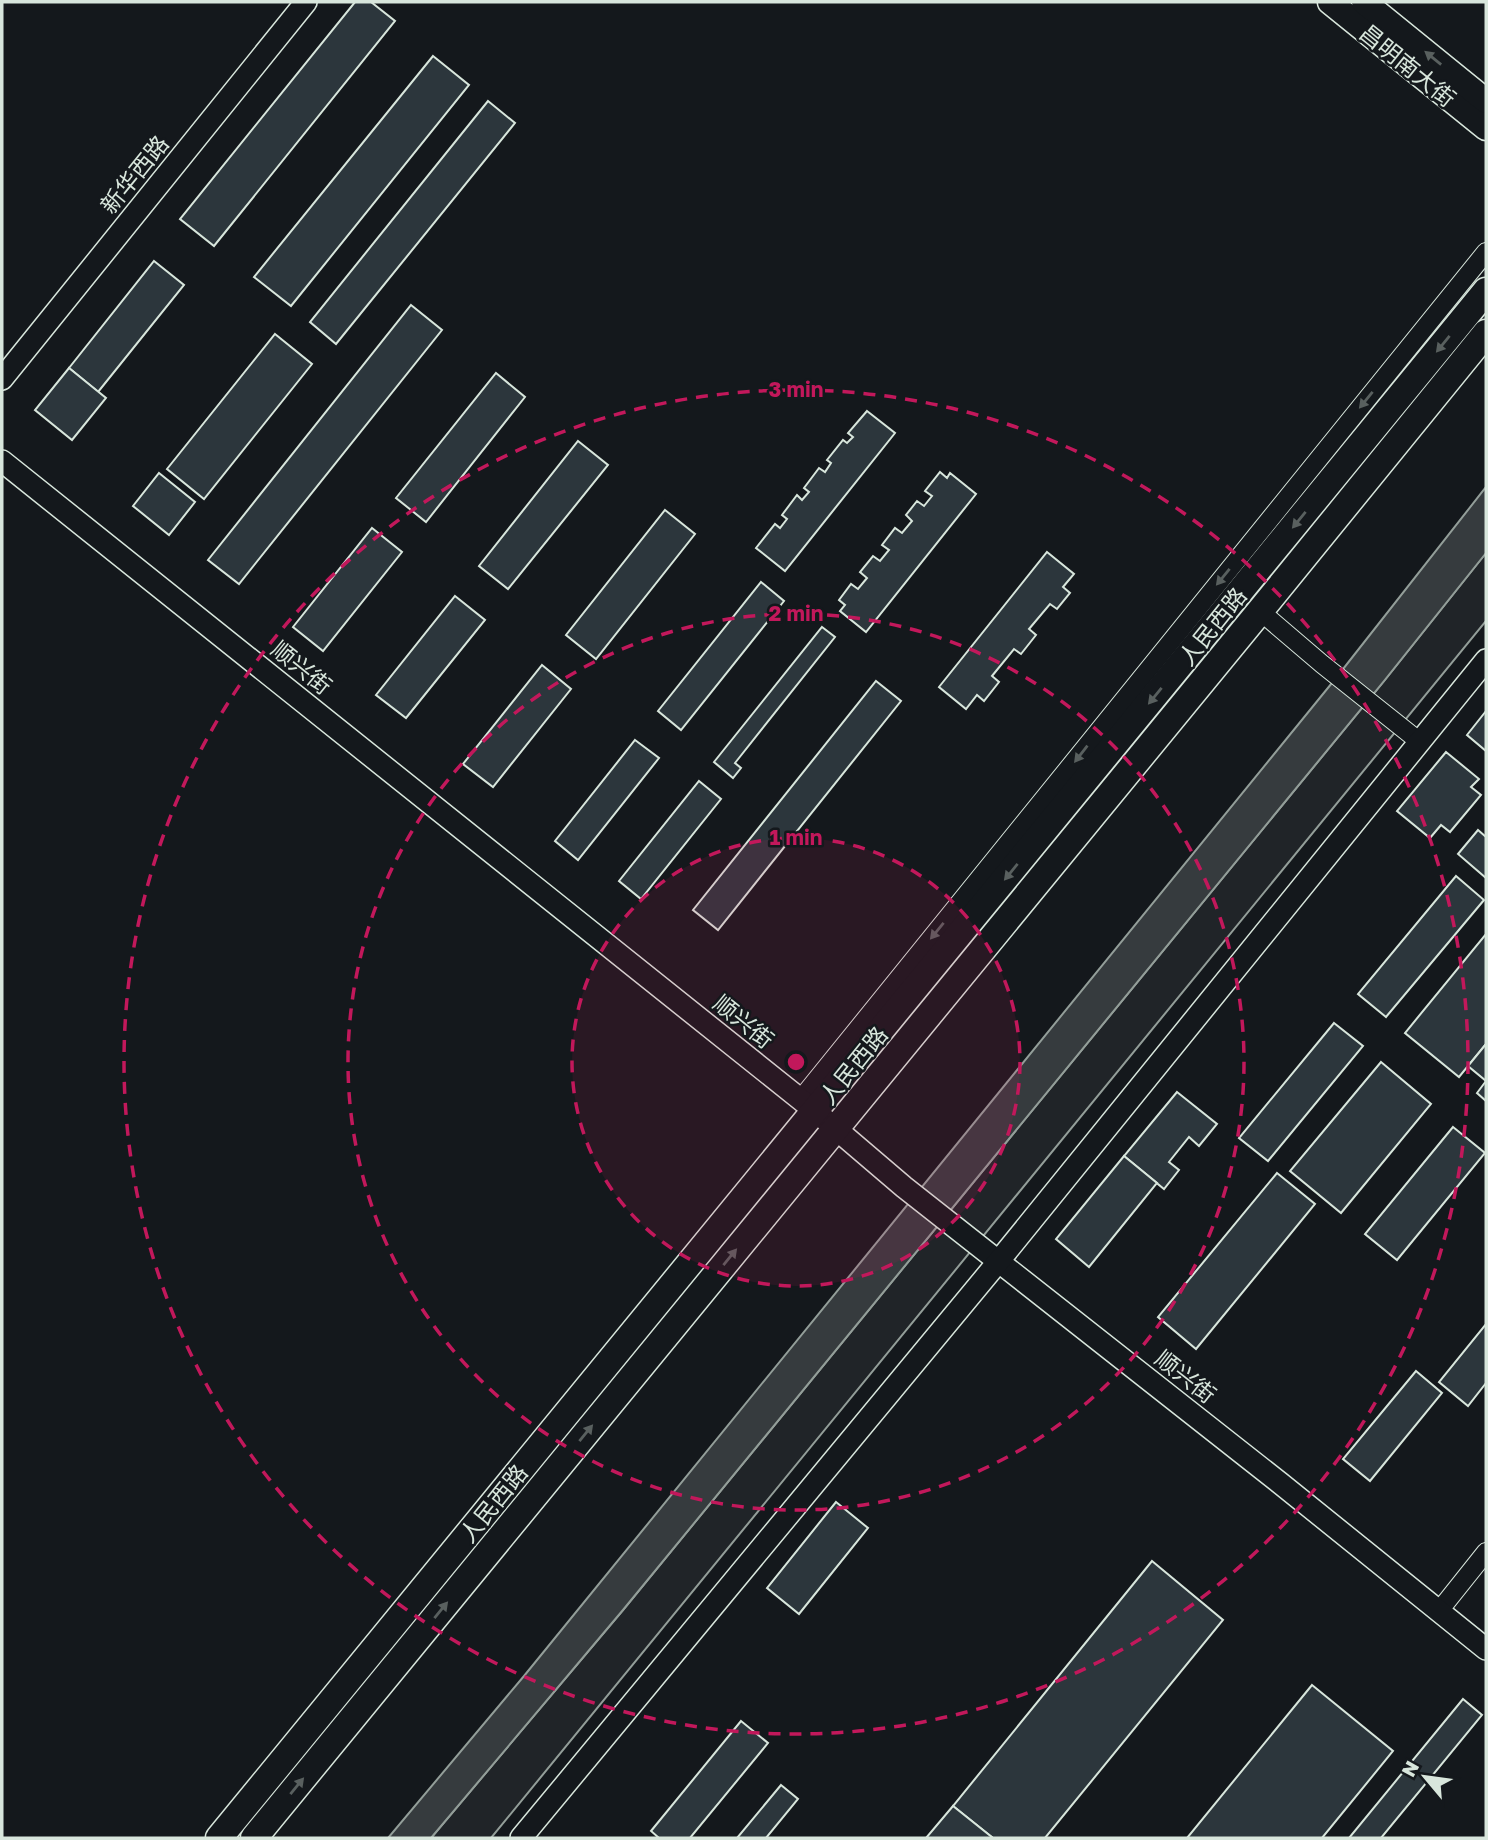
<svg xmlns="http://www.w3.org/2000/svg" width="1488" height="1840" font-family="'Golos Text','Noto Sans SC',sans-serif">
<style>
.green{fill:#202428;stroke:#939e99;stroke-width:2}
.water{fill:#363b3e;stroke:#939e99;stroke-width:2}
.building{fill:#2c363c;stroke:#d8e6dc;stroke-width:2}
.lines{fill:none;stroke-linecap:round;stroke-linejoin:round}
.minor-casing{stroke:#d8e6dc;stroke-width:20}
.tertiary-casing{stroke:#d8e6dc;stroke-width:24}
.secondary-casing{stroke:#d8e6dc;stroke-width:27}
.primary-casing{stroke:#d8e6dc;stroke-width:29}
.minor{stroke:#14181c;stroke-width:18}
.tertiary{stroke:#14181c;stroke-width:21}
.secondary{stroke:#14181c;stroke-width:24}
.primary{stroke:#14181c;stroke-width:26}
.oneway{fill:#59605f}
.ring{fill:none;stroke:#c2185b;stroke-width:3.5;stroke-dasharray:12 9}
.labels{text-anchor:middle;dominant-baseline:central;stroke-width:5;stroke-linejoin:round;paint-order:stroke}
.street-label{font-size:23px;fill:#d8e6dc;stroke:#14181c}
.centre{fill:#c2185b;stroke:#14181c;stroke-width:3.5}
.ring-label{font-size:21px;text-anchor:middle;font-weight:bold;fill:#c2185b;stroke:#14181c;stroke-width:5;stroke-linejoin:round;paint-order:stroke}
</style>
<rect width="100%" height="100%" fill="#14181c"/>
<!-- green -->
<path class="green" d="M1486,553V621L491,1838H431L623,1610L1384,681Z"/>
<!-- water -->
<path class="water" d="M1486,487V553L1384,681L623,1610L431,1838H388L524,1676L1336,678Z"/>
<!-- building -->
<g class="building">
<path d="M355,2H371L395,21L214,246L180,219Z"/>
<path d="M433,56L469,85L291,306L254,277Z"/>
<path d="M488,101L515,123L336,344L310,322Z"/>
<path d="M154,261L184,285L98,392L69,368Z"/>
<path d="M411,305L442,330L239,584L208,560Z"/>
<path d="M275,334L312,364L204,499L167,469Z"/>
<path d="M69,368L106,398L72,440L35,410Z"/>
<path d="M496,373L525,397L426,522L396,498Z"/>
<path d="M867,411L895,433L785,571L756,548L775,524L780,528L787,519L782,515L797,495L802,500L809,492L804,488L819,468L825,472L831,463L827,460L843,440L847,443L853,437L848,433Z"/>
<path d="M578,441L608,465L508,589L479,566Z"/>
<path d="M940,472L947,478L950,473L976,494L866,632L840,611L845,605L839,600L851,584L858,589L867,578L860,572L873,556L880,561L889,550L882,545L895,528L902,533L912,521L906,515L917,501L924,506L932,496L925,491Z"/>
<path d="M159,473L195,502L169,535L133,506Z"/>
<path d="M665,510L695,534L596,659L566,635Z"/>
<path d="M372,528L402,552L323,651L293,627Z"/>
<path d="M1047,552L1074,574L1063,587L1070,593L1057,609L1050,604L1029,629L1036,635L1021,654L1014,649L992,676L999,682L984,701L977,695L966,709L939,687Z"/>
<path d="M761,582L784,601L681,730L658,711Z"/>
<path d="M455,596L485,620L406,718L376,695Z"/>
<path d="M822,627L835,637L735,763L741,768L733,778L714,762Z"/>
<path d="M542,665L571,689L493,787L463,764Z"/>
<path d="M876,681L901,701L718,930L693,910Z"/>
<path d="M1486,711V751L1467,735Z"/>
<path d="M635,740L659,758L578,860L555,841Z"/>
<path d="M1446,752L1479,779L1471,787L1481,795L1450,832L1441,825L1430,838L1397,811Z"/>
<path d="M699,781L721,799L641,899L619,881Z"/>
<path d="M1478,830L1486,837V878L1458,854Z"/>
<path d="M1456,876L1484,900L1386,1017L1358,994Z"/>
<path d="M1486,934V1044L1459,1077L1405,1033Z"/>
<path d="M1334,1023L1363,1046L1268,1161L1239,1138Z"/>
<path d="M1486,1044V1101L1477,1093L1486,1081L1468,1066Z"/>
<path d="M1381,1062L1431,1104L1341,1213L1290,1171Z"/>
<path d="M1177,1092L1217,1124L1199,1146L1189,1137L1169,1162L1179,1170L1164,1189L1124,1156Z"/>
<path d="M1453,1127L1485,1153L1397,1260L1365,1234Z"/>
<path d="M1124,1156L1157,1183L1089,1267L1056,1239Z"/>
<path d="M1277,1173L1315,1204L1196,1349L1158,1317Z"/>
<path d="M1486,1324V1383L1468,1406L1439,1382Z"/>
<path d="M1416,1371L1442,1393L1370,1481L1343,1459Z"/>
<path d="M836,1502L868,1528L799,1614L767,1588Z"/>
<path d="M1152,1561L1223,1620L1045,1838H993L953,1806Z"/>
<path d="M1312,1685L1393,1751L1322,1838H1187Z"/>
<path d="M1463,1699L1482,1715L1381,1838H1349Z"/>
<path d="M741,1721L768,1743L690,1838H659L651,1831Z"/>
<path d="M781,1785L798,1799L766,1838H737Z"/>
<path d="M953,1806L993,1838H926Z"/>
</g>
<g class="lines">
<defs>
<g id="minor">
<path d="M1260,611L1322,664L1420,742"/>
<path d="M801,1099L1486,252"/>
<path d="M1439,1611L1486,1552"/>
</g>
<g id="tertiary">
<path d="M2,379L306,2"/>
<path d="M2,461L815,1111L904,1187L1280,1483L1486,1649"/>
<path d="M521,1838L998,1262L1486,660"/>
</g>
<g id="secondary">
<path d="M1330,2L1486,128"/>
<path d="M1364,2L1486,101"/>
</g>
<g id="primary">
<path d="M219,1838L1486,291"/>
<path d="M254,1838L1260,611L1486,333"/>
</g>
</defs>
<!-- minor casing -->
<use href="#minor" class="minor-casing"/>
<!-- tertiary casing -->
<use href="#tertiary" class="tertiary-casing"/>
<!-- secondary casing -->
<use href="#secondary" class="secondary-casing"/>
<!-- primary casing -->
<use href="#primary" class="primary-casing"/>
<!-- minor -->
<use href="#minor" class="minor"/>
<!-- tertiary -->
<use href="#tertiary" class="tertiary"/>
<!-- secondary -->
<use href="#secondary" class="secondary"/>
<!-- primary -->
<use href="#primary" class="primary"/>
</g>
<!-- one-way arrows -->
<defs><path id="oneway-solid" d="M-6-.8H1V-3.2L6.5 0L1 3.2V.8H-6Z" transform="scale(1.75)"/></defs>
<g class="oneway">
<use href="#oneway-solid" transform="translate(1433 58) rotate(-141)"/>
<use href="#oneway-solid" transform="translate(1443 344) rotate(129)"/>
<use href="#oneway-solid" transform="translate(1366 400) rotate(129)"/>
<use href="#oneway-solid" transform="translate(1299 520) rotate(129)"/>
<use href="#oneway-solid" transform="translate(1223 577) rotate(129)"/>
<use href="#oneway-solid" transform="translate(1155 696) rotate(129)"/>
<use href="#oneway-solid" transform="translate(1081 754) rotate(128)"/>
<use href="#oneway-solid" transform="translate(1011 872) rotate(129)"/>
<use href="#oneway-solid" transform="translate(937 931) rotate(129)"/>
<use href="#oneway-solid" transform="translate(730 1257) rotate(-51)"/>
<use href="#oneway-solid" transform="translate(586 1433) rotate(-51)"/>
<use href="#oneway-solid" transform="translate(441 1610) rotate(-51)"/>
<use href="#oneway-solid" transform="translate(297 1786) rotate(-51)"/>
</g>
<!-- distance rings -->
<circle cx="796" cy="1062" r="224" fill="#c2185b" fill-opacity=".12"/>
<g class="ring">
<circle cx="796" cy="1062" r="224"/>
<circle cx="796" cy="1062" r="448"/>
<circle cx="796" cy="1062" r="672"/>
</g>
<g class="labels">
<!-- street labels -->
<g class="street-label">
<text transform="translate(1408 65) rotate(39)">昌明南大街</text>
<text transform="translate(134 174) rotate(-51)">新华西路</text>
<text transform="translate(1212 626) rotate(-51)">人民西路</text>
<text transform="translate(302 667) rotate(39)">顺兴街</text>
<text transform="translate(744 1021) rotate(39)">顺兴街</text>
<text transform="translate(853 1065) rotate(-51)">人民西路</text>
<text transform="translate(1186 1376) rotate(38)">顺兴街</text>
<text transform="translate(493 1503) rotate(-51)">人民西路</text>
</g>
</g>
<circle cx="796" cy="1062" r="10" class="centre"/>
<g class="ring-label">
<text x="796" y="397">3 min</text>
<text x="796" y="621">2 min</text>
<text x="796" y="845">1 min</text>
</g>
<!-- border -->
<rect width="1488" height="1840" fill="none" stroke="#d8e6dc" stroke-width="7"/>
<!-- north arrow -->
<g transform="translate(1425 1777) rotate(299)" stroke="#14181c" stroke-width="5" paint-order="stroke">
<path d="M0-5L12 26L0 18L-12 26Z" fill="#d8e6dc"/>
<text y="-10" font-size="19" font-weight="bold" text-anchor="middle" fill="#d8e6dc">N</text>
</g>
</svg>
